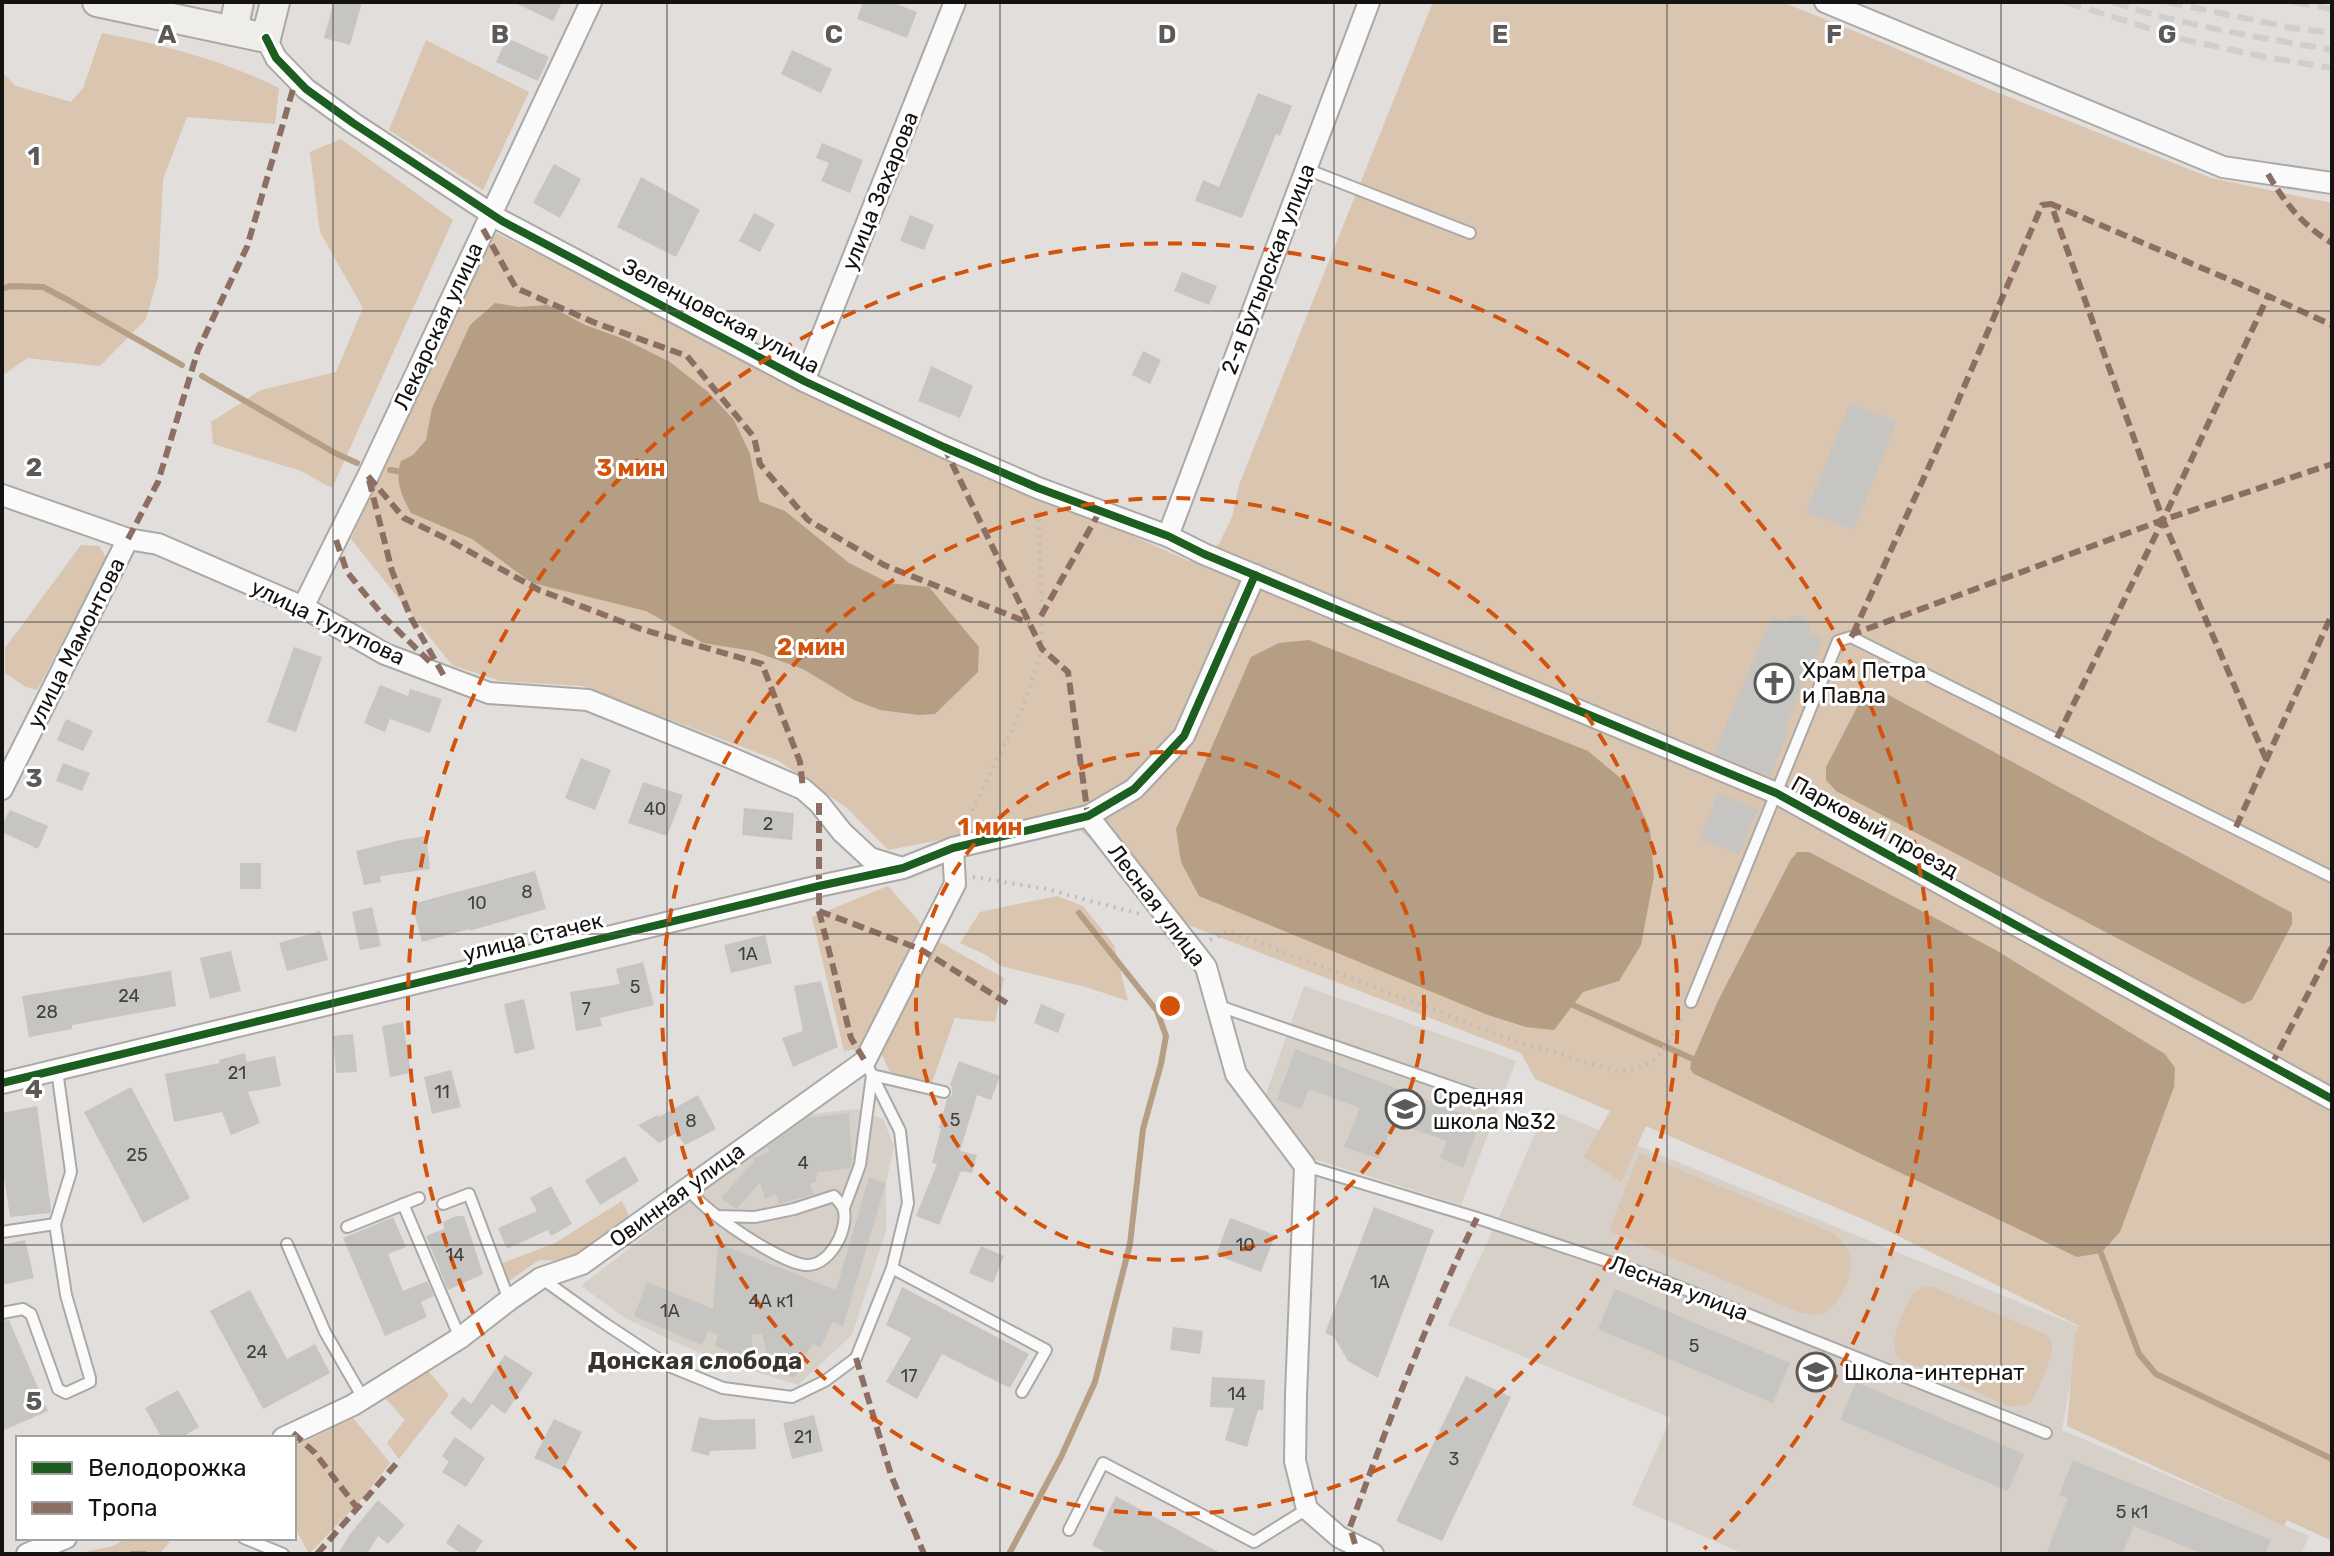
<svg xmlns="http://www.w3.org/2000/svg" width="2334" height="1556" font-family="Rubik,sans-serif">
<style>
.built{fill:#d7d0c9}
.green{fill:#d9c5b0}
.water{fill:#b59e83}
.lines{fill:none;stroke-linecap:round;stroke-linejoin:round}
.stream{stroke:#b59e83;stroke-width:6}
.building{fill:#c7c5c2}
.lane-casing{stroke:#aba9a6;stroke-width:14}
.street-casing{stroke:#aba9a6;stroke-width:24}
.secondary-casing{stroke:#aba9a6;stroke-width:32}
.path{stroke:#bdbdbb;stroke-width:4;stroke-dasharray:2 6;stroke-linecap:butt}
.lane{stroke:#fafafa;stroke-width:10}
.street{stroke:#fafafa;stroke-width:20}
.secondary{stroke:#efedea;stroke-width:28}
.rail{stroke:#cfcfcd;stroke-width:6;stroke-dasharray:16 8;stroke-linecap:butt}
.quiet{stroke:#8d6e63;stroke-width:6;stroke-dasharray:12 6;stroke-linecap:butt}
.cycleway-casing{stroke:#fff;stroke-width:13}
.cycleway{stroke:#1b5e20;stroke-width:8}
.grid{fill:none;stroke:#5c5a58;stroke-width:2;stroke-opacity:0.55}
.ring{fill:none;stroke:#d3520c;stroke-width:4;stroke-dasharray:14 10}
.labels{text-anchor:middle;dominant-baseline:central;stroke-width:6;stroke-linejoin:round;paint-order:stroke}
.number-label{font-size:18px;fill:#42413f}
.street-label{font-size:22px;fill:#141311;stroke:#fff}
.poi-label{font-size:22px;fill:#141311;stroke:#fff;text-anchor:start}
.neighbourhood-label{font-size:24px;font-weight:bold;fill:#383430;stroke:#fff}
.grid-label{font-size:26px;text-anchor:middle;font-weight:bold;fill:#5c5a58;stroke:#fff;stroke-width:6;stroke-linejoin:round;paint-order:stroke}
.centre{fill:#d3520c;stroke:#fff;stroke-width:4}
.ring-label{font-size:24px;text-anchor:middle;font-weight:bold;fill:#d3520c;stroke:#fff;stroke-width:6;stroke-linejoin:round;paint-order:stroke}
</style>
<rect width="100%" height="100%" fill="#e1dedb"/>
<!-- built -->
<g class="built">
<path d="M1304,986L1516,1061L1461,1205L1307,1157L1265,1097Z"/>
<path d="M1546,1108L2080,1327L2062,1430L2309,1536L2301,1554H1744L1632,1505L1671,1418L1448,1325L1501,1213Z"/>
<path d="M857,1109L883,1119L894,1146L886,1183V1231L852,1335L798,1385L713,1358L670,1340L625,1318L581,1286L799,1115Z"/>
</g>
<!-- green -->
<g class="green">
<path d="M1433,2H1782L1881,42L1989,89L2211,178L2332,203V1541L2287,1520L2284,1526L2067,1426L2075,1334L2079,1326L1872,1223L1646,1126L1621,1182L1584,1157L1610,1111L1535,1079L1521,1053L1188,925L1064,816L888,850L847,808L779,761L582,686L500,681L452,665L351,539L494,232L871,418L1189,561L1219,544L1232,517L1239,485Z"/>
<path d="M102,33C163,45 223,60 279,88L275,124L187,117L163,179L158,277L146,319L100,366L27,358L2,376V72L16,86L71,102L83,88Z"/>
<path d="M426,40L529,92L483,190L389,130Z"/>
<path d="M341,139L453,220L332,488L301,471L213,444L211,422L261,390L336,372L363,308L320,232L310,152Z"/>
<path d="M81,545L99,546L107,559L37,690L26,687L5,673V648Z"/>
<path d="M888,886L921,924L859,1049L844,1051L812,917Z"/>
<path d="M1057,896L1083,906L1114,945L1128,1001L1086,987L1001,966L986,955L960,943L980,912Z"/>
<path d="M936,940L1004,978L995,1022L955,1018L932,1082L890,1073L880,1050Z"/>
<path d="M1639,1153L1834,1233C1841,1240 1849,1249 1851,1259C1853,1276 1840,1306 1823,1313C1815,1316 1807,1314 1798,1312L1609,1231Z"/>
<path d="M622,1201L629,1216L574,1261L539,1260L499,1288L503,1263L555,1243Z"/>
<path d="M1923,1287H1933L2045,1334C2050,1338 2051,1338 2052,1344C2054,1354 2036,1399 2028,1404C2022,1407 2014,1406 2008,1406L1898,1358C1886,1339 1905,1311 1913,1293Z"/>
<path d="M426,1369L449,1395L399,1459L387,1443L405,1420L386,1399Z"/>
<path d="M353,1418L390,1463L361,1500L309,1554L294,1526V1447Z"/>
<path d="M128,1538H167L169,1543L159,1554H76L113,1546Z"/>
</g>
<!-- water -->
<g class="water">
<path d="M495,303L519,307L548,305L585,325L624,339L670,362L708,392L734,420L750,454L759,501L785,511L849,563L889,583L929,587L979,647L978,672L935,714L919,715L880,710L854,700L803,669L753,651L703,643L646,611L532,583L472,539L411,513C402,496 394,480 401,461L413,455L426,440L432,408L470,325Z"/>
<path d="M1309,640L1588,751L1631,787L1650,830L1654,876L1641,945L1619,981L1583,992L1554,1030L1526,1027L1488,1015L1199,896L1181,862L1176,829L1251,657L1279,643Z"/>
<path d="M1868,689L1883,692L2292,913V924L2252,1000L2243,1004L1836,791L1826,780V767L1862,698Z"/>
<path d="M1797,852H1809L1994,949L2165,1054L2175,1068L2174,1087L2120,1232L2101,1253L2077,1257L1694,1074L1690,1069L1691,1063L1718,1001L1790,861Z"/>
</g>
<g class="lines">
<!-- stream -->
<g class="stream">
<path d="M2,289L10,286L43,287L68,300L182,365"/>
<path d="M202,376L335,453L357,463"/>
<path d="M390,470L397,471"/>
<path d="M1573,1005L1693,1059"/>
<path d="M2101,1253L2139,1354L2156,1374L2332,1459"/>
<path d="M132,1554H145"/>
<path d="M1009,1554L1061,1457L1095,1382L1130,1244L1143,1129L1161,1064L1166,1036L1157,1011L1079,913"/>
</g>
</g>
<!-- building -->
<g class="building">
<path d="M334,2H362L350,45L324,38Z"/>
<path d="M513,2H562L553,21Z"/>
<path d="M863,2H891L917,12L907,38L857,19Z"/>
<path d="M507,38L549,57L538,81L496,62Z"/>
<path d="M792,50L832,69L821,93L781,74Z"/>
<path d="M1258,93L1292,106L1280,136L1276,134L1242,218L1195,201L1203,180L1219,187Z"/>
<path d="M822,143L863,160L850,193L821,181L829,163L816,158Z"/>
<path d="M554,164L581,179L560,218L533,203Z"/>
<path d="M641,177L700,210L676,257L617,227Z"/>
<path d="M754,213L775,224L760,252L739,241Z"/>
<path d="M910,215L934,225L924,250L900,241Z"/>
<path d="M1182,272L1217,286L1209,305L1174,291Z"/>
<path d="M1143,351L1161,360L1150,384L1132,375Z"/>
<path d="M931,366L973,386L960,418L918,401Z"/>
<path d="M1850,403L1896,422L1854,530L1806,512Z"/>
<path d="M1792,616H1802L1809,623L1811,633L1823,638L1784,729L1789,731L1770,776L1714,753L1772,617L1784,622Z"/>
<path d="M294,647L322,657L296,732L267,722Z"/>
<path d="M380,685L408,696L410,689L442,699L430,733L390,719L385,732L364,723Z"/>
<path d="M66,719L93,731L83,751L57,740Z"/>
<path d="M581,758L611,770L595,810L565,798Z"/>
<path d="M63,763L90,773L82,791L56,781Z"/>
<path d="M643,782L683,795L667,836L628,823Z"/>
<path d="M1718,793L1758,810L1739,854L1700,839Z"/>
<path d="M744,808L794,813L792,840L742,835Z"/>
<path d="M10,810L48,826L38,849L2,832V825Z"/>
<path d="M426,836L430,869L380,876L381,882L364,885L356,851L401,840Z"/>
<rect x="240" y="863" width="21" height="26"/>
<path d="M535,871L546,909L469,931V929L422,942L412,904Z"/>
<path d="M372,907L381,946L360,950L352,912Z"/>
<path d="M320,931L328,960L287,971L279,943Z"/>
<path d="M765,935L772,963L731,973L724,945Z"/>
<path d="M231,951L241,991L210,999L200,958Z"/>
<path d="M643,962L654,1005L600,1018L602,1026L576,1031L570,992L620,984L616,969Z"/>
<path d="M171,971L176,1006L72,1025V1029L29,1037L22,996Z"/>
<path d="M821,981L838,1047L793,1067L782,1038L803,1031L794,986Z"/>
<path d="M524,999L535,1049L515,1054L504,1004Z"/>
<path d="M1041,1004L1065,1014L1058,1033L1034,1023Z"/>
<path d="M403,1022L411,1073L390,1077L382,1026Z"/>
<path d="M353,1034L357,1072L336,1073L333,1036Z"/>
<path d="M1295,1049L1481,1121L1463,1168L1440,1158L1447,1141L1393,1122L1379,1159L1344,1147L1360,1108L1309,1089L1301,1109L1277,1100Z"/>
<path d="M245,1053L247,1062L275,1056L281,1086L248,1092L260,1123L231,1135L222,1112L174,1122L165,1074L220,1063L219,1060Z"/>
<path d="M959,1061L1000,1076L991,1100L977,1095L960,1151L977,1155L972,1173L961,1171L939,1225L916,1216L937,1164L932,1163L941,1128H939L947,1099L952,1095V1086L950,1085Z"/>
<path d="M451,1070L461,1107L432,1114L424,1077Z"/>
<path d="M131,1087L190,1198L143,1223L84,1112Z"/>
<path d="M698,1095L716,1129L685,1145L676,1133L659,1143L638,1125L658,1115L659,1117Z"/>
<path d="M37,1106L51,1210L50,1213L10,1217L2,1164V1113Z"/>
<path d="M849,1113L852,1162L850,1168L817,1173L816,1182L810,1184L814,1194L779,1204L776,1194L765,1199L760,1182L737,1209L721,1198L754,1161L753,1158L769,1152L767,1147L807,1118Z"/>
<path d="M625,1156L639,1181L600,1205L585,1180Z"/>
<path d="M869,1177L886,1183L843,1326L832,1322L821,1347L812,1344L794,1378L770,1368L762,1334L752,1335L753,1362L715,1346L718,1334L708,1331L702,1345L634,1316L647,1282L713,1309L718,1243L836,1290Z"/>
<path d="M551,1186L572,1224L551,1236L548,1230L507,1249L498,1228L537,1211L530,1198Z"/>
<path d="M1374,1207L1434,1230L1378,1378L1348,1361L1334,1337L1325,1333Z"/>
<path d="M456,1216H464L483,1274L448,1290L426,1236L444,1229L443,1222Z"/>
<path d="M393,1217L406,1247L388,1254L403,1291L427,1281L434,1296L421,1302L427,1317L385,1336L343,1238Z"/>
<path d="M1230,1218L1275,1235L1261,1272L1216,1255Z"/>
<path d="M25,1240L34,1278L2,1285V1245Z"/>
<path d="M981,1246L1004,1256L993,1283L969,1273Z"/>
<path d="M902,1287L1029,1354L1010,1388L942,1354L917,1399L886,1382L911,1338L886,1325Z"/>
<path d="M1615,1289L1790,1363L1773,1403L1598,1329Z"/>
<path d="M250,1290L287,1359L315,1344L330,1373L263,1409L210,1311Z"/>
<path d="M9,1320L48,1411L2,1431V1321Z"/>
<path d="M1173,1327L1203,1331L1200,1354L1170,1350Z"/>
<path d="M505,1355L533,1373L505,1414L492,1404L471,1430L450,1413L463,1397L471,1404Z"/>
<path d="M1466,1376L1511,1397L1442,1541L1396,1521Z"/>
<path d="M1212,1377L1265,1380L1263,1410H1258L1247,1447L1225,1440L1234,1408L1210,1407Z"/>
<path d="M1856,1382L2024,1454L2008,1491L1840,1420Z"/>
<path d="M178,1390L199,1427L181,1438H162L145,1408Z"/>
<path d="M814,1415L823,1451L792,1459L783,1423Z"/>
<path d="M699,1417L714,1420L755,1419L756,1449L710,1451L709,1456L691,1451Z"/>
<path d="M554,1419L582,1432L563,1471L534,1458Z"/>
<path d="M455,1437L485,1458L466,1487L442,1472L449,1462L442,1456Z"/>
<path d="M2073,1460L2271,1540L2265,1554H2204L2134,1526L2122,1554H2046L2068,1498L2059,1495Z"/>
<path d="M1116,1496L1222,1554H1108L1092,1545Z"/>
<path d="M378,1500L405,1525L388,1544L378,1536L367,1554H338L350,1534Z"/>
<path d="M458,1524L483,1541L474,1554H462L446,1543Z"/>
</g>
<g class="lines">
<defs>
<g id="lane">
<path d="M1306,169L1470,233"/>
<path d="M1691,1002L1838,641L1851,637L2332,877"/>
<path d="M1219,1006L1481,1097"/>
<path d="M1305,1166L1477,1218L1654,1277L2046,1433"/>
<path d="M688,1188C701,1210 779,1262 805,1265C829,1267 848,1231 844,1211C843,1205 838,1201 834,1196L794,1209L755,1217L717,1216"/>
<path d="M403,1204L460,1338"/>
<path d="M443,1204L469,1194L509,1300"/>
<path d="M844,1208L860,1165L872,1075L944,1092"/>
<path d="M347,1227L419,1198"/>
<path d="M2,1232L55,1224"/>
<path d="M287,1244L325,1332L363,1398"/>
<path d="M892,1268L1046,1350L1022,1392"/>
<path d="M541,1278L604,1323L669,1366L723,1388L792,1397L825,1381L856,1358L892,1268L908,1203L900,1131L865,1061"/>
<path d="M2,1313L23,1309L31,1314L58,1389L66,1393L90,1382V1378L66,1295L55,1224L71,1172L57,1070"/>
<path d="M1069,1530L1103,1463L1254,1542L1307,1509"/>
<path d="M244,1538L283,1554"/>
</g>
<g id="street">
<path d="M1825,2L2223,167L2332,183"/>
<path d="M266,38L276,58L306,89L353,123L502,221L804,381L944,447L1038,488L1168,536L1204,554L1776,793L2332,1099"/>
<path d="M804,381L955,2"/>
<path d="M2,495L128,539L158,544L303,607L385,654L489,693L588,700L729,757L803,789L819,803L842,832L870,858L899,867"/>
<path d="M1168,536L1369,2"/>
<path d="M303,607L368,476L591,2"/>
<path d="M2,789L128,539"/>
<path d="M1088,816L1206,967L1236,1074L1305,1166L1296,1395L1295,1461L1307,1509L1339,1537L1373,1554"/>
<path d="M2,1083L819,886L903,868L953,848L1088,816L1134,789L1184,736L1255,575"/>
<path d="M283,1438L353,1405L460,1338L509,1300L541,1278L582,1264L865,1061L955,884L953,848"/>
<path d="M27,1554L66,1538"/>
</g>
<g id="secondary">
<path d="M97,2L266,38L275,2"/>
<path d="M233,31L239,2"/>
</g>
</defs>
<!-- lane casing -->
<use href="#lane" class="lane-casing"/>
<!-- street casing -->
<use href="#street" class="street-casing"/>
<!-- secondary casing -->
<use href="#secondary" class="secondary-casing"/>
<!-- path -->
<g class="path">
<path d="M965,825L1022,709L1042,649L1039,510"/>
<path d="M973,877L1046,889L1140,914"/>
<path d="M1210,940L1229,931L1515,1041L1617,1071C1658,1071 1666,1045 1683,1015"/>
</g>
<!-- lane -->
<use href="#lane" class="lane"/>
<!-- street -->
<use href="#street" class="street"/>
<!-- secondary -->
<use href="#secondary" class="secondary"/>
<!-- rail -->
<g class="rail">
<path d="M2066,2L2186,40L2265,57L2332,68"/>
<path d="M2113,2C2183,26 2259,37 2332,50"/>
<path d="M2167,2L2292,28L2332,33"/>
<path d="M2294,2L2332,9"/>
</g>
<!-- quiet -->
<g class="quiet">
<path d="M2268,174C2284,202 2303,226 2332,243"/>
<path d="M483,229L516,288L593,322L687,356L754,437L760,464L808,520L884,565L1029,623"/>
<path d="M944,447L1042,649L1068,672L1088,816"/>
<path d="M368,476L404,518L443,537L539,590L641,629L762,664L800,762L803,789"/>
<path d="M369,480L392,571L411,618L444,676"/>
<path d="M128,539L158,482L198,350L247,247L296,79"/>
<path d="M336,540L347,572L385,618L430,662"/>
<path d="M1041,616L1100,511"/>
<path d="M1853,634L1946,429L2042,205L2051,204"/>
<path d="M1851,637L1853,634L2163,520L2332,464"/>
<path d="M2057,738L2163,520L2268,296L2332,325"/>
<path d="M2266,759L2163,520L2051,204L2268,296"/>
<path d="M819,803V911L851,1038L865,1061"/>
<path d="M2236,827L2332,614"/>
<path d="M819,911L920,949L1010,1005"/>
<path d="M2271,1066L2332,947"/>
<path d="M856,1358L891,1475L924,1554"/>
<path d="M293,1433L315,1453L358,1509"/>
<path d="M1355,1544L1350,1527C1389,1422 1427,1318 1477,1218"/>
<path d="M317,1554L396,1464"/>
</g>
<defs>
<g id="cycleway">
<path d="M266,38L276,58L306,89L353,123L502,221L804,381L944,447L1038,488L1168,536L1204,554L1776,793L2332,1099"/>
<path d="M2,1083L819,886L903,868L953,848L1088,816L1134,789L1184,736L1255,575"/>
</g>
</defs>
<!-- cycleway casing -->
<use href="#cycleway" class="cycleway-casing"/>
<!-- cycleway -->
<use href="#cycleway" class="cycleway"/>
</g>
<!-- grid -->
<path class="grid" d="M333,2V1554M667,2V1554M1000,2V1554M1334,2V1554M1667,2V1554M2001,2V1554M2,311H2332M2,622H2332M2,934H2332M2,1245H2332"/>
<!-- distance rings -->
<g class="ring">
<circle cx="1170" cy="1006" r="254"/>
<circle cx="1170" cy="1006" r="508"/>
<path d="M636 1549A762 762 0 1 1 1704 1549"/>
</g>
<!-- icons -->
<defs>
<symbol id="church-ring" viewBox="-11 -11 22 22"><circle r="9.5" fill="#fff" stroke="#5c5a58" stroke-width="1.5"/><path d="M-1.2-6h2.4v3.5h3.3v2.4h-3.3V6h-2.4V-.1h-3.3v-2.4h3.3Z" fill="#5c5a58"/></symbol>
<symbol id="school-ring" viewBox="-11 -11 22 22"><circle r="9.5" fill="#fff" stroke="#5c5a58" stroke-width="1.5"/><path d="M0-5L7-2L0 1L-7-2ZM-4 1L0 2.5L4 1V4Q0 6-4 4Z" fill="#5c5a58"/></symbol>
</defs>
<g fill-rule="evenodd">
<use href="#church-ring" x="1752" y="661" width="44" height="44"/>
<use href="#school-ring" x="1383" y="1087" width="44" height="44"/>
<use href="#school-ring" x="1794" y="1350" width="44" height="44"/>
</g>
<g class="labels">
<!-- number labels -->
<g class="number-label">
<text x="655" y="809">40</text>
<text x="768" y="824">2</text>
<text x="527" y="892">8</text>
<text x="477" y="903">10</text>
<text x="748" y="954">1А</text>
<text x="635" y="987">5</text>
<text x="129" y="996">24</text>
<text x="586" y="1009">7</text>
<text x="47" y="1012">28</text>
<text x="237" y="1073">21</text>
<text x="442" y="1092">11</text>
<text x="955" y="1120">5</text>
<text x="691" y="1121">8</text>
<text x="137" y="1155">25</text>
<text x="803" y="1163">4</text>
<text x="1245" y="1245">10</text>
<text x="455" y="1255">14</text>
<text x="1380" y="1282">1А</text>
<text x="771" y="1301">4А к1</text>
<text x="670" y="1311">1А</text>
<text x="1694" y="1346">5</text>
<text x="257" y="1352">24</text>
<text x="909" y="1376">17</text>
<text x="1237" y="1394">14</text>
<text x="803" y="1437">21</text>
<text x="1454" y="1459">3</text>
<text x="2132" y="1512">5 к1</text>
</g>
<!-- street labels -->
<g class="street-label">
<text transform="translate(880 191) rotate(-68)">улица Захарова</text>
<text transform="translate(1268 269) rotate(-69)">2-я Бутырская улица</text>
<text transform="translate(721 316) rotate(28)">Зеленцовская улица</text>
<text transform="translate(438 326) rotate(-65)">Лекарская улица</text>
<text transform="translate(328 622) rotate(26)">улица Тулупова</text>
<text transform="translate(76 643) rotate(-63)">улица Мамонтова</text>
<text transform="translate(1875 827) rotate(29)">Парковый проезд</text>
<text transform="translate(1157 905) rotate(53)">Лесная улица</text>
<text transform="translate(533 937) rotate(-14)">улица Стачек</text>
<text transform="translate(677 1195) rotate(-36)">Овинная улица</text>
<text transform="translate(1679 1288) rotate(21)">Лесная улица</text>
</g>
<!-- poi labels -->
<g class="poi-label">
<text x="1802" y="670">Храм Петра<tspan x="1802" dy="25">и Павла</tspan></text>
<text x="1433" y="1096">Средняя<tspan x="1433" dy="25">школа №32</tspan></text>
<text x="1844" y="1372">Школа-интернат</text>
</g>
<!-- neighbourhood labels -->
<g class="neighbourhood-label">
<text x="695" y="1361">Донская слобода</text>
</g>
</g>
<g class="grid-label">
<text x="167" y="43">A</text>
<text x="500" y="43">B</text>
<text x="834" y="43">C</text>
<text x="1167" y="43">D</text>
<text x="1500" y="43">E</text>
<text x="1834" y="43">F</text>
<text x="2167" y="43">G</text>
<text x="34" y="165">1</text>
<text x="34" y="476">2</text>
<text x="34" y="787">3</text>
<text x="34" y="1098">4</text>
<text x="34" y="1410">5</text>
</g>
<circle cx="1170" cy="1006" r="12" class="centre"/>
<g class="ring-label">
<text x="631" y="476">3 мин</text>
<text x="811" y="655">2 мин</text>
<text x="990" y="835">1 мин</text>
</g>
<!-- border -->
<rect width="2334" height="1556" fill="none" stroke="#141311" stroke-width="8"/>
<!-- legend -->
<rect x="16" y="1436" width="280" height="104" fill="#ffffff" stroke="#a1a1a0" stroke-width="2"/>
<rect x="32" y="1462" width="40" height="12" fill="#1b5e20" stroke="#a1a1a0" stroke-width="2"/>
<text x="88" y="1476" font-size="24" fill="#141311">Велодорожка</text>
<rect x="32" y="1502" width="40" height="12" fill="#8d6e63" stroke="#a1a1a0" stroke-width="2"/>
<text x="88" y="1516" font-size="24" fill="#141311">Тропа</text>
</svg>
